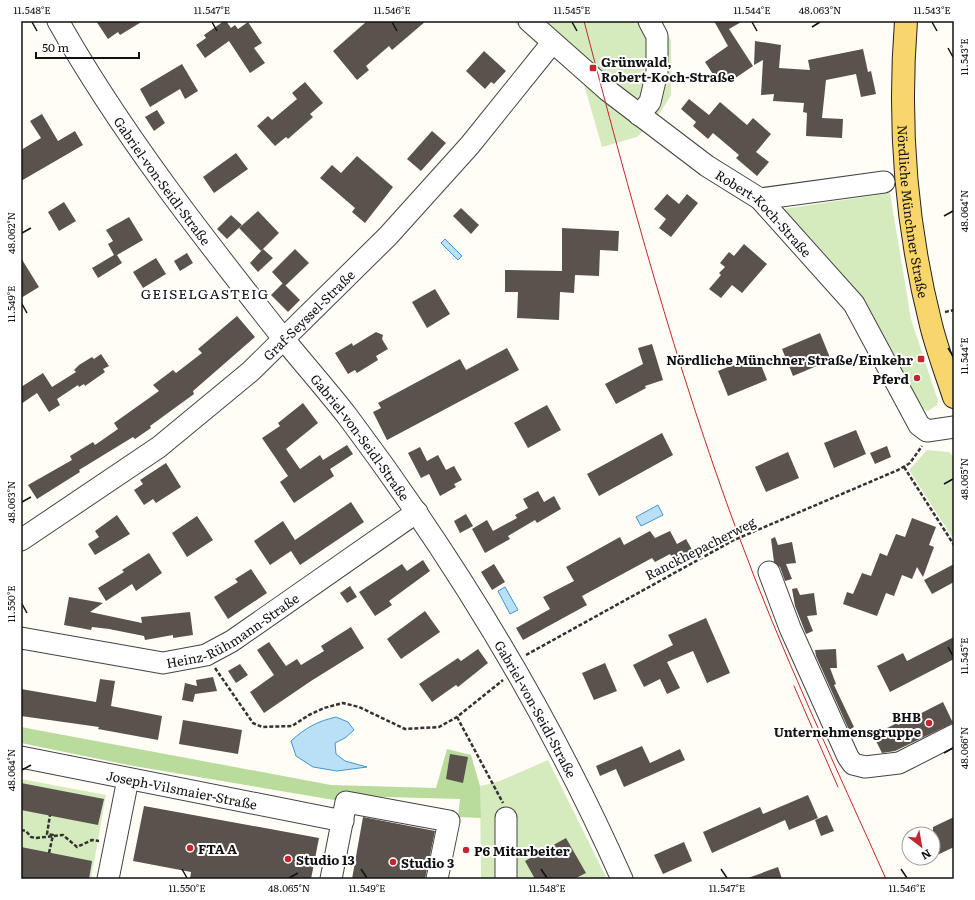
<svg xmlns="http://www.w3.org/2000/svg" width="975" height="900" font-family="Literata,serif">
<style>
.green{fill:#d5ebbd}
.forest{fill:#b9dc9c}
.water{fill:#b9e0f7;stroke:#3f96cf}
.building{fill:#5a524d}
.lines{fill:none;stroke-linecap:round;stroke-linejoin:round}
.minor-casing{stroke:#444;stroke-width:23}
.major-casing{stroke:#222;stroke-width:24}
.path{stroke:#333;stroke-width:2.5;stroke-dasharray:4 2;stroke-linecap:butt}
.minor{stroke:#fff;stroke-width:21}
.major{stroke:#f9d66b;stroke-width:22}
.tram{stroke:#c4262e;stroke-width:1}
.ticks{fill:none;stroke:#111;stroke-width:1.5}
.poi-dot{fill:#c4262e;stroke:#fff;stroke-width:1.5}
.labels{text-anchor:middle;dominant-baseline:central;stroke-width:4;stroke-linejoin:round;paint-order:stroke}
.poi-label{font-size:13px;font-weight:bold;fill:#111;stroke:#fff;text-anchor:start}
.street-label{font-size:13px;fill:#111;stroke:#fff}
.neighbourhood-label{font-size:14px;letter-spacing:1px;fill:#111;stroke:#fff}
.neatline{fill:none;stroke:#111;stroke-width:1.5}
.ticks-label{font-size:10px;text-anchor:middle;fill:#111}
</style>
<rect width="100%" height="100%" fill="#fffdf5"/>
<!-- green -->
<g class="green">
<path d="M513,21H661L671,40V95L660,113L637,137L602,147L583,81L534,42Z"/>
<path d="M890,193L911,319L938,401L937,405L928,411L923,409L918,403L777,210Z"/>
<path d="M927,450L949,452L954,457V540L909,470Z"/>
<path d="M548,760L607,879H481L480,786L500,781Z"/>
<path d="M21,779L106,795L91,879H21Z"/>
</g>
<!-- forest -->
<path class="forest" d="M21,727L331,785L436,788L447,749L471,755L480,786L481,818L458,817L460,799L349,796L340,801L128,765L21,743Z"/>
<!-- water -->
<g class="water">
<path d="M445,239L462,256L458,260L441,243Z"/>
<path d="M658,505L663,515L641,526L636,517Z"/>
<path d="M505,587L518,610L510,614L498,591Z"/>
<path d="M336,717L348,722L354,730L345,738L335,743L336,754L345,761L367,767L337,771L313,767L296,756L291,741C305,728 318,721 336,717Z"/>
</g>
<!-- building -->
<g class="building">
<path d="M96,21H143L120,35L118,32L108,39Z"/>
<path d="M224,21H226L231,28L235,25L238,29L248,22L262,43L254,48L265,63L250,73L229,41L205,58L196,45L206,38L204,35Z"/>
<path d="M367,21H426L392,50L389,46L366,66L369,70L357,80L333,51Z"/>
<path d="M714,21H743L729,29L753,66L731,81L727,76L718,82L705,62L728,46Z"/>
<path d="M755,41L781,45L779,68L810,70L808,60L863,49L868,72L871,71L876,94L861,97L856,74L826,80L822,118L843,119L842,138L806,136L807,113L803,112L804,103L773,101L774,94L761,95L763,60L754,65Z"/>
<path d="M484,51L506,71L494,84L491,82L485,89L466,71Z"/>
<path d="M182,64L198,91L185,99L180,89L150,107L140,89Z"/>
<path d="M305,82L323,103L310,114L313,117L288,139L286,137L275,146L257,126L268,116L272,120L297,99L292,93Z"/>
<path d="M689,99L709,115L720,102L747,125L753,118L771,134L756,152L769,162L757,176L736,158L739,155L713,133L708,139L693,126L696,122L681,109Z"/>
<path d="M157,110L165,123L154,131L145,117Z"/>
<path d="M42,114L58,141L75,131L83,145L21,181V150L41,138L30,121Z"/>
<path d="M432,131L446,143L421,171L407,159Z"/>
<path d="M236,153L248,169L214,193L203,177Z"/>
<path d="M357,156L393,187L365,223L352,212L355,208L320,178L332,165L341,173Z"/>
<path d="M667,194L679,204L687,194L698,203L671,237L659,228L666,219L654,209Z"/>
<path d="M64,202L76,221L59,231L48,212Z"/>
<path d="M461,208L479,225L471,234L453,216Z"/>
<path d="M258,211L279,233L261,251L239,228Z"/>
<path d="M231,215L242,225L227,239L217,229Z"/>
<path d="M129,217L143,240L117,255L122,263L98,278L92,268L114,255L108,244L113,241L106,230Z"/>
<path d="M562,228L619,231L618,251L600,250L599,276L575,275L574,293L560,292L559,320L517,318L518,292H505V270L562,271Z"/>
<path d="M744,244L767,264L742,293L732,285L721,298L709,289L721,275L719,273L725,267L720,263L729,252L734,256Z"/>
<path d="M263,249L273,258L258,272L250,263Z"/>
<path d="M295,249L309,263L285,286L272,272Z"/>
<path d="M187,253L193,263L180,271L174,261Z"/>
<path d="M21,258L39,287L21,298Z"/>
<path d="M156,258L166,274L143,288L133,272Z"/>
<path d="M283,283L300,300L288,312L271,295Z"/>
<path d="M435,289L450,314L427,328L412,302Z"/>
<path d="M237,316L255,337L193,391L194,394L150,426L151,428L135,439L133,437L79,470L80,472L37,499L28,485L72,460L70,456L93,442L95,445L118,429L114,423L159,391L153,385L173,370L176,373L202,353L198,349Z"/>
<path d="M376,332L383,335L382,339L388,349L376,356L378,360L357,373L355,370L348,374L335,353L352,343L353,346Z"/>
<path d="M820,333L831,360L793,376L782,349Z"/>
<path d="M652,344L663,380L645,386L646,388L616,404L605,384L643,364L638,348Z"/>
<path d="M507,348L519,370L387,440L373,412L381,408L378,403L460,359L466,370Z"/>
<path d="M101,354L109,366L103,369L105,372L85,386L84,384L79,387L78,385L57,399L60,405L49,412L37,393L21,404V387L43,373L52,387L76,372L74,370L79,365L92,357L94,359Z"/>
<path d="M757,355L767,380L728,396L718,371Z"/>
<path d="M303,403L318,423L286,449L300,469L320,455L323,460L347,445L353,454L330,469L334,476L294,503L280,482L288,476L262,438L280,426L278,423Z"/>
<path d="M547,405L561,430L528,448L514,423Z"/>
<path d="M856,430L866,454L834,468L824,443Z"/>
<path d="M662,433L673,455L599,496L587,474Z"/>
<path d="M887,446L891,457L875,464L870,453Z"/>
<path d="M420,447L427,461L438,455L446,470L454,466L462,480L454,484L456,487L440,496L429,474L421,478L408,453Z"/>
<path d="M788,452L799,478L766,492L755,467Z"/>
<path d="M166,463L181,487L156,503L153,499L144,505L134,490L143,484L140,480Z"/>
<path d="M538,491L544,502L554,496L561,509L537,523L535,520L508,536L510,539L485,553L472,529L487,520L493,531L517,518L515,515L528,508L523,499Z"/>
<path d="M351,502L364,522L300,565L291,551L270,565L254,541L283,521L295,540Z"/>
<path d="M466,514L473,526L460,533L454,521Z"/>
<path d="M117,515L130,534L95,555L88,544L99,537L95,531Z"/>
<path d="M197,516L213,540L187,557L172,533Z"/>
<path d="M912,518L936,527L929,545L934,547L923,577L917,567L912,579L902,575L894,596L886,593L877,616L843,604L847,592L853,594L862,573L871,576L880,553L887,556L896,534L905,537Z"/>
<path d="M650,531L655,538L670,531L677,544L686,539L695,555L676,565L670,554L655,562L652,558L582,596L587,605L523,640L516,628L550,609L543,597L574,581L566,567L620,537L624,545Z"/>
<path d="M775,537L778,545L792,542L796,563L786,564L792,579L785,581L780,567L774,562L771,539Z"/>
<path d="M149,553L162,573L136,591L132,584L106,601L98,588L124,572L122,570Z"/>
<path d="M423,560L430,571L389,601L392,605L375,616L359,592L402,564L407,571Z"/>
<path d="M494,564L505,582L492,590L481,572Z"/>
<path d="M954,564V582L932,594L924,580Z"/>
<path d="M251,569L267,593L228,619L214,597L238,582L235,579Z"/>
<path d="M350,586L357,597L347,603L340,593Z"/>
<path d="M797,588L800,595L814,593L817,615L807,616L813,631L806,634L795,606L792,589Z"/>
<path d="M69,597L103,603L90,612L142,623L141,617L190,612L193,635L173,638V635L145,640L144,636L109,629L92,627L91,630L64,625Z"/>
<path d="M425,611L440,632L401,659L387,639Z"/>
<path d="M706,618L730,673L707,683L693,651L667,662L680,688L667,694L660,679L644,687L633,665L673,645L668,635Z"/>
<path d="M351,627L364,648L311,681L264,713L250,692L274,675L257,650L269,642L286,666L297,659L301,665L324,651L321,646Z"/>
<path d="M954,637V659L890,692L877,666L903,653L907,661Z"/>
<path d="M478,649L488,663L458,687L456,685L432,702L419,684L458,658L461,661Z"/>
<path d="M836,649L837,668H830L836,684L834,685L854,727L849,730L816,656L815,650Z"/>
<path d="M605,663L617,691L594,700L582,673Z"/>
<path d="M240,664L248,675L236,683L228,671Z"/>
<path d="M213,677L217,691L195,694L193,702L182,700L185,683L197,686L196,680Z"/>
<path d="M100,679L115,681L111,706L162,716L158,740L98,729L99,727L21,716V689L96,702Z"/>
<path d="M943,702L953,723L895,751L882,753L873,735L897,723L898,725Z"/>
<path d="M183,720L242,730L238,754L179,744Z"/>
<path d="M642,746L650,763L680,749L685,760L624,787L616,769L600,776L596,766Z"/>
<path d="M450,754L468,757L463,783L446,779Z"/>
<path d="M21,783L104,799L98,825L21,810Z"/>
<path d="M808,795L818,818L789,830L785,820L712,853L703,832L760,807L763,814Z"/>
<path d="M144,806L319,838L311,879H190L191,872L133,861Z"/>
<path d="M827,815L834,831L821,836L815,820Z"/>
<path d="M363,817L435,831L425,879H352Z"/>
<path d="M954,817V847L933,857V827Z"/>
<path d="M566,838L586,873L574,879H535L525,861Z"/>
<path d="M684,842L692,861L663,874L654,855Z"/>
<path d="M21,847L92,861L89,879L21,878Z"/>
<path d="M778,867L782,879H748V878Z"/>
</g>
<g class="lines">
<defs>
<g id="minor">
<path id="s1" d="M58,21C121,133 203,237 282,337C304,364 327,390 348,417C456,561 549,714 622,879"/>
<path id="s2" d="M529,21L607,90L707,166L760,199L854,304L919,425L927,431L954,427"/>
<path d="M639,115L650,102L657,72V36L649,21"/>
<path d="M760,199L884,182"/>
<path id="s3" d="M21,540L159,447L251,371L388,236L470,145L552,43"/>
<path d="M769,572L790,628L848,757L853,764L865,767L899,763L954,735"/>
<path id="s4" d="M21,638L163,663L206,655L232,641L417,512"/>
<path id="s5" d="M21,757L343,821"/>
<path d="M506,818V879"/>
<path d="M108,879L128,779"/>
<path d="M331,879L346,802L449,821L437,879"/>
</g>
<g id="major">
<path id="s6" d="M906,21C898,123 906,226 931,325C937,349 946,373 954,397"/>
</g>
</defs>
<!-- minor casing -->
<use href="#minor" class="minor-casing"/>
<!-- major casing -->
<use href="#major" class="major-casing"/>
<!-- path -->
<g class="path">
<path d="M945,312L954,310"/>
<path d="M904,467L954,545"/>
<path d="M526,655L734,540L898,470L910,463L922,446"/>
<path d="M215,668L253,723L262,727L292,726L309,715L324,708L343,703L359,707L405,729L439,727L457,717L503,680"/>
<path d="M457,717L503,803"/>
<path d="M21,830L26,831L31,837L36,838L63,835L77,847L92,840L99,841"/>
<path d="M49,853L53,835L47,834L50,815"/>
</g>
<!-- minor -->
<use href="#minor" class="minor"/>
<!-- major -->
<use href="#major" class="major"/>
<!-- tram -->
<g class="tram">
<path d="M584,21C629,193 676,367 738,534C781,651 835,765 886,879"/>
<path d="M794,686L838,787"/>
</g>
</g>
<!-- ticks -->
<path class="ticks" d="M32,22L37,31M212,22L217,31M392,22L397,31M572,22L577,31M752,22L757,31M932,22L937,31M812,27L820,22M948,48L953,57M944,216L953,211M22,233L31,228M22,304L27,313M948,348L953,356M944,484L953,479M22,502L31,497M22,604L27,613M948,647L953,656M944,753L953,748M22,770L31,765M182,869L187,878M361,869L367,878M541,869L547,878M721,869L727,878M901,869L907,878M289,878L298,873"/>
<!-- markers -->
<g class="poi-dot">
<rect x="589" y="64" width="8" height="8" rx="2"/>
<rect x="917" y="355" width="8" height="8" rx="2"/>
<circle cx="917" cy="378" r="4"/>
<circle cx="929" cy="723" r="4"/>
<circle cx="190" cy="848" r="4"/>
<circle cx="466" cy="850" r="4"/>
<circle cx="288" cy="859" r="4"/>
<circle cx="393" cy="862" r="4"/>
</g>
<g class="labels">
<!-- poi labels -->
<g class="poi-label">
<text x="601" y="61">Grünwald,<tspan x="601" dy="15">Robert-Koch-Straße</tspan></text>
<text x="913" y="359" text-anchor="end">Nördliche Münchner Straße/Einkehr</text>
<text x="909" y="378" text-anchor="end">Pferd</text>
<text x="921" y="716" text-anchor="end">BHB<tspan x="921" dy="15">Unternehmensgruppe</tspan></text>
<text x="198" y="848">FTA A</text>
<text x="474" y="850">P6 Mitarbeiter</text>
<text x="296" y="859">Studio 13</text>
<text x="401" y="862">Studio 3</text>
</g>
<!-- street labels -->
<g class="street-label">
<text stroke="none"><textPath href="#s1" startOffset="191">Gabriel-von-Seidl-Straße</textPath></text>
<text stroke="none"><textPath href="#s6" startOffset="191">Nördliche Münchner Straße</textPath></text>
<text stroke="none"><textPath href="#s2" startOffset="304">Robert-Koch-Straße</textPath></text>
<text stroke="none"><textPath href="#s3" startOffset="366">Graf-Seyssel-Straße</textPath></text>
<text stroke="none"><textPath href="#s1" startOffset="515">Gabriel-von-Seidl-Straße</textPath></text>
<text transform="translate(700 548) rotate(-27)">Ranckhepacherweg</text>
<text stroke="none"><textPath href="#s4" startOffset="222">Heinz-Rühmann-Straße</textPath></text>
<text stroke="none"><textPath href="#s1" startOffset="839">Gabriel-von-Seidl-Straße</textPath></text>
<text stroke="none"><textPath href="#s5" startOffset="164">Joseph-Vilsmaier-Straße</textPath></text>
</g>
<!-- neighbourhood labels -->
<g class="neighbourhood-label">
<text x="205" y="293">GEISELGASTEIG</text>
</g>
</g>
<!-- border -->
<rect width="975" height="900" fill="none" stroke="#ffffff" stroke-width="44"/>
<!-- north arrow -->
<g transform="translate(921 846) rotate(149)"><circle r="19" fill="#ffffff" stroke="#a0a0a0"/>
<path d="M0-3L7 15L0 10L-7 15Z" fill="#c4262e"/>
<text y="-6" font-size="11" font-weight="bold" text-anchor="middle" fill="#111111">N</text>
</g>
<!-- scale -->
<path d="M36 52v6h103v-6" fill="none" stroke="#111111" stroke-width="2"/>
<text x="42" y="52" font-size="12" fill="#111111" stroke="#ffffff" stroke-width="3" paint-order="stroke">50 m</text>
<rect x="22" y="22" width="931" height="856" class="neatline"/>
<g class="ticks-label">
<text x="32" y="14">11.548°E</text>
<text x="212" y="14">11.547°E</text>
<text x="392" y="14">11.546°E</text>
<text x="572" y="14">11.545°E</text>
<text x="752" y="14">11.544°E</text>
<text x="820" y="14">48.063°N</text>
<text x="932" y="14">11.543°E</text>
<text transform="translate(964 57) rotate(-90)" y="4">11.543°E</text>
<text transform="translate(964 211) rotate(-90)" y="4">48.064°N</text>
<text transform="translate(11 233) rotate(-90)" y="4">48.062°N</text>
<text transform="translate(11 304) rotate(-90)" y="4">11.549°E</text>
<text transform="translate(964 356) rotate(-90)" y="4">11.544°E</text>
<text transform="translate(964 479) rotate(-90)" y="4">48.065°N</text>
<text transform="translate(11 502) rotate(-90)" y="4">48.063°N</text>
<text transform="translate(11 604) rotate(-90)" y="4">11.550°E</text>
<text transform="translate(964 656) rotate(-90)" y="4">11.545°E</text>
<text transform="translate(964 748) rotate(-90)" y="4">48.066°N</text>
<text transform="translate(11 770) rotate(-90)" y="4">48.064°N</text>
<text x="187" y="892">11.550°E</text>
<text x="289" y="892">48.065°N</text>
<text x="367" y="892">11.549°E</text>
<text x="547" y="892">11.548°E</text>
<text x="727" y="892">11.547°E</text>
<text x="907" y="892">11.546°E</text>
</g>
</svg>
